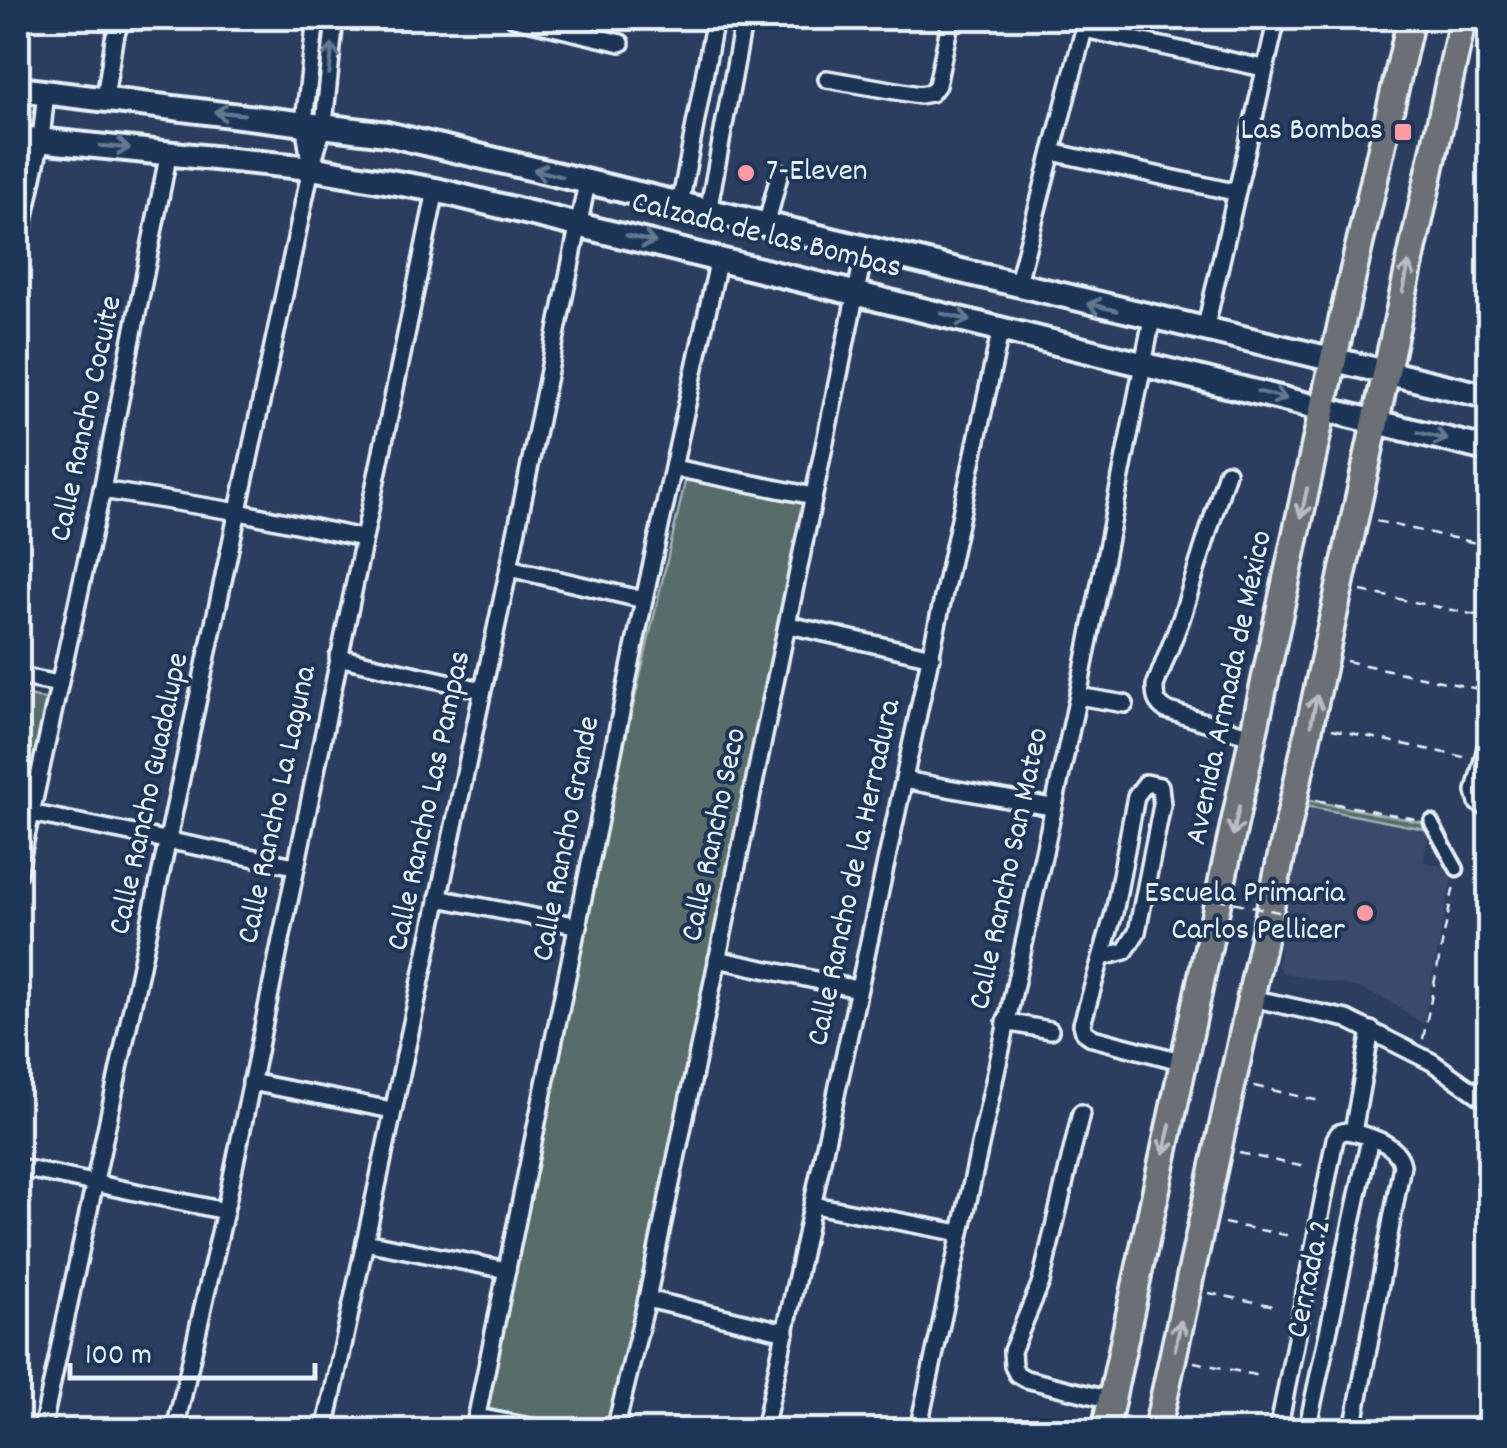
<svg xmlns="http://www.w3.org/2000/svg" width="1507" height="1448" font-family="Dekko,sans-serif">
<style>
.built{fill:#3b486b}
.green{fill:#596d69;stroke:#a0afb0;stroke-width:2.5}
.lines{fill:none;stroke-linecap:round;stroke-linejoin:round}
.pedestrian-casing{stroke:#e8f1f8;stroke-width:19}
.minor-casing{stroke:#e8f1f8;stroke-width:22}
.secondary-casing{stroke:#e8f1f8;stroke-width:30}
.primary-casing{stroke:#e8f1f8;stroke-width:32}
.path{stroke:#e8f1f8;stroke-width:2.5;stroke-dasharray:10 8;stroke-linecap:butt}
.pedestrian{stroke:#1d3557;stroke-width:11}
.minor{stroke:#1d3557;stroke-width:15}
.secondary{stroke:#1d3557;stroke-width:22}
.primary{stroke:#6a7074;stroke-width:25}
.path-bridge{stroke:#e8f1f8;stroke-width:2.5;stroke-dasharray:10 8;stroke-linecap:butt}
.oneway{stroke:#64778f}
.oneway2{stroke:#b6bdc3}
.poi-dot{fill:#ff9aa2;stroke:#1d3557;stroke-width:4}
.labels{text-anchor:middle;dominant-baseline:central;stroke-width:8;stroke-linejoin:round;paint-order:stroke}
.poi-label{font-size:32px;fill:#e8f1f8;stroke:#1d3557;text-anchor:end}
.street-label{font-size:32px;fill:#e8f1f8;stroke:#1d3557}
</style>
<rect width="100%" height="100%" fill="#2b3e60"/>
<filter id="ink" filterUnits="userSpaceOnUse"><feTurbulence type="fractalNoise" baseFrequency=".01" numOctaves="2"/><feDisplacementMap in="SourceGraphic" scale="20" xChannelSelector="R" yChannelSelector="G"/><feConvolveMatrix kernelMatrix="1 2 1 2 8 2 1 2 1" color-interpolation-filters="sRGB"/></filter>
<g filter="url(#ink)">
<!-- built -->
<path class="built" d="M1306,806L1430,830L1423,862L1454,868L1423,1024L1392,1002L1359,988L1283,973L1277,966Z"/>
<!-- green -->
<g class="green">
<path d="M689,465L811,490L613,1430H568L487,1408L582,927Z"/>
<path d="M18,694L49,700L18,840Z"/>
<path d="M1307,800L1431,824L1430,830L1306,806Z"/>
</g>
<g class="lines">
<defs>
<path id="pedestrian" d="M1431,822L1457,869"/>
<g id="minor">
<path d="M514,18L621,43"/>
<path d="M1084,29L1263,68"/>
<path d="M827,79L919,95L931,93L937,85L951,18"/>
<path d="M105,98L114,39L122,18"/>
<path d="M1052,152L1234,192"/>
<path d="M310,162L304,122L316,18"/>
<path d="M680,205L715,18"/>
<path d="M708,212L744,18"/>
<path d="M766,226L780,172"/>
<path d="M18,249L41,140L46,91"/>
<path d="M1017,286L1087,18"/>
<path d="M1205,330L1277,18"/>
<path d="M674,468L813,496"/>
<path d="M1227,472L1181,619L1155,686C1155,698 1156,703 1166,710L1254,737"/>
<path d="M102,490L239,512L362,538"/>
<path d="M509,568L644,600"/>
<path d="M789,625L932,657"/>
<path d="M338,657L482,690"/>
<path d="M18,676L59,684"/>
<path d="M1078,696L1125,704"/>
<path d="M1490,732L1475,791L1478,803L1490,809"/>
<path d="M904,780L1051,807"/>
<path d="M30,813L295,866"/>
<path d="M18,873L102,490L169,152"/>
<path d="M438,898L579,926"/>
<path d="M1103,957L1125,951L1137,932L1162,805L1160,786L1146,783L1136,796L1114,913L1082,1024L1084,1032L1093,1038L1184,1062"/>
<path d="M717,959L857,989"/>
<path d="M1251,998L1347,1019L1432,1062L1490,1103"/>
<path d="M1005,1022L1050,1030"/>
<path d="M251,1082L392,1110"/>
<path d="M1081,1113L1041,1282L1012,1351L1013,1366L1017,1374L1026,1379L1111,1400"/>
<path d="M1353,1132L1371,1030"/>
<path d="M18,1167L225,1211"/>
<path d="M814,1205L960,1233"/>
<path d="M365,1242L507,1270"/>
<path d="M647,1299L786,1332"/>
<path d="M477,1417L546,1430"/>
<path d="M42,1430L311,168L324,124L335,18"/>
<path d="M175,1430L225,1211L436,190"/>
<path d="M325,1430L509,568L587,183"/>
<path d="M474,1430L644,600L719,258"/>
<path d="M615,1430L647,1299L865,249"/>
<path d="M764,1430L1001,328"/>
<path d="M918,1430L1078,696L1152,319"/>
<path d="M1282,1430L1280,1421L1335,1139L1339,1133L1346,1131C1367,1135 1398,1143 1402,1165L1353,1430"/>
<path d="M1307,1430L1370,1139"/>
</g>
<g id="secondary">
<path d="M18,89L387,134L1490,397"/>
<path d="M18,138L311,168L436,190L1490,450"/>
</g>
<g id="primary">
<path d="M1105,1430L1333,361L1411,18"/>
<path d="M1157,1430L1463,18"/>
</g>
</defs>
<!-- pedestrian casing -->
<use href="#pedestrian" class="pedestrian-casing"/>
<!-- minor casing -->
<use href="#minor" class="minor-casing"/>
<!-- secondary casing -->
<use href="#secondary" class="secondary-casing"/>
<!-- primary casing -->
<use href="#primary" class="primary-casing"/>
<!-- path -->
<g class="path">
<path d="M1376,521L1490,546"/>
<path d="M1361,591L1490,618"/>
<path d="M1346,661L1478,689"/>
<path d="M1332,729L1464,757"/>
<path d="M1316,800L1416,819"/>
<path d="M1423,1039L1454,885"/>
<path d="M1254,1086L1320,1101"/>
<path d="M1239,1153L1305,1167"/>
<path d="M1224,1223L1291,1236"/>
<path d="M1209,1293L1275,1306"/>
<path d="M1194,1362L1260,1376"/>
</g>
<!-- pedestrian -->
<use href="#pedestrian" class="pedestrian"/>
<!-- minor -->
<use href="#minor" class="minor"/>
<!-- secondary -->
<use href="#secondary" class="secondary"/>
<!-- primary -->
<use href="#primary" class="primary"/>
<!-- path-bridge -->
<path class="path-bridge" d="M1199,895L1283,913"/>
</g>
<!-- one-way arrows -->
<defs><path id="oneway-shaft" d="M-6 0H5M1.5-3L5.5 0L1.5 3" fill="none" stroke-width="1.6" stroke-linecap="round" stroke-linejoin="round" transform="scale(2.5)"/></defs>
<g class="oneway">
<use href="#oneway-shaft" transform="translate(331 59) rotate(-84)"/>
<use href="#oneway-shaft" transform="translate(229 113) rotate(-174)"/>
<use href="#oneway-shaft" transform="translate(115 147) rotate(5)"/>
<use href="#oneway-shaft" transform="translate(548 173) rotate(-166)"/>
<use href="#oneway-shaft" transform="translate(641 239) rotate(14)"/>
<use href="#oneway-shaft" transform="translate(1102 307) rotate(-166)"/>
<use href="#oneway-shaft" transform="translate(956 317) rotate(14)"/>
<use href="#oneway-shaft" transform="translate(1272 395) rotate(14)"/>
<use href="#oneway-shaft" transform="translate(1433 436) rotate(14)"/>
</g>
<g class="oneway2">
<use href="#oneway-shaft" transform="translate(1406 277) rotate(-78)"/>
<use href="#oneway-shaft" transform="translate(1304 503) rotate(102)"/>
<use href="#oneway-shaft" transform="translate(1314 710) rotate(-78)"/>
<use href="#oneway-shaft" transform="translate(1236 821) rotate(102)"/>
<use href="#oneway-shaft" transform="translate(1167 1139) rotate(102)"/>
<use href="#oneway-shaft" transform="translate(1178 1335) rotate(-78)"/>
</g>
</g>
<!-- markers -->
<g class="poi-dot">
<rect x="1393" y="122" width="20" height="20" rx="5"/>
<circle cx="746" cy="173" r="10"/>
<circle cx="1365" cy="913" r="10"/>
</g>
<g class="labels">
<!-- poi labels -->
<g class="poi-label">
<text x="1383" y="132">Las Bombas</text>
<text x="766" y="173" text-anchor="start">7-Eleven</text>
<text x="1345" y="895">Escuela Primaria<tspan x="1345" dy="37">Carlos Pellicer</tspan></text>
</g>
<!-- street labels -->
<g class="street-label">
<text transform="translate(766 237) rotate(14)">Calzada de las Bombas</text>
<text transform="translate(88 419) rotate(-78)">Calle Rancho Cocuite</text>
<text transform="translate(1231 688) rotate(-78)">Avenida Armada de México</text>
<text transform="translate(151 794) rotate(-78)">Calle Rancho Guadalupe</text>
<text transform="translate(431 801) rotate(-78)">Calle Rancho Las Pampas</text>
<text transform="translate(279 805) rotate(-78)">Calle Rancho La Laguna</text>
<text transform="translate(716 835) rotate(-78)">Calle Rancho Seco</text>
<text transform="translate(568 839) rotate(-79)">Calle Rancho Grande</text>
<text transform="translate(1011 869) rotate(-78)">Calle Rancho San Mateo</text>
<text transform="translate(856 873) rotate(-78)">Calle Rancho de la Herradura</text>
<text transform="translate(1311 1279) rotate(-78)">Cerrada 2</text>
</g>
</g>
<!-- margin -->
<rect width="1507" height="1448" fill="none" stroke="#1d3557" stroke-width="60"/>
<rect x="30" y="30" width="1447" height="1388" fill="none" stroke="#e8f1f8" stroke-width="4" filter="url(#ink)"/>
<!-- scale -->
<path d="M70 1363v15h245v-15" fill="none" stroke="#e8f1f8" stroke-width="5"/>
<text x="85" y="1363" font-size="30" fill="#e8f1f8" stroke="#1d3557" stroke-width="8" paint-order="stroke">100 m</text>
</svg>
